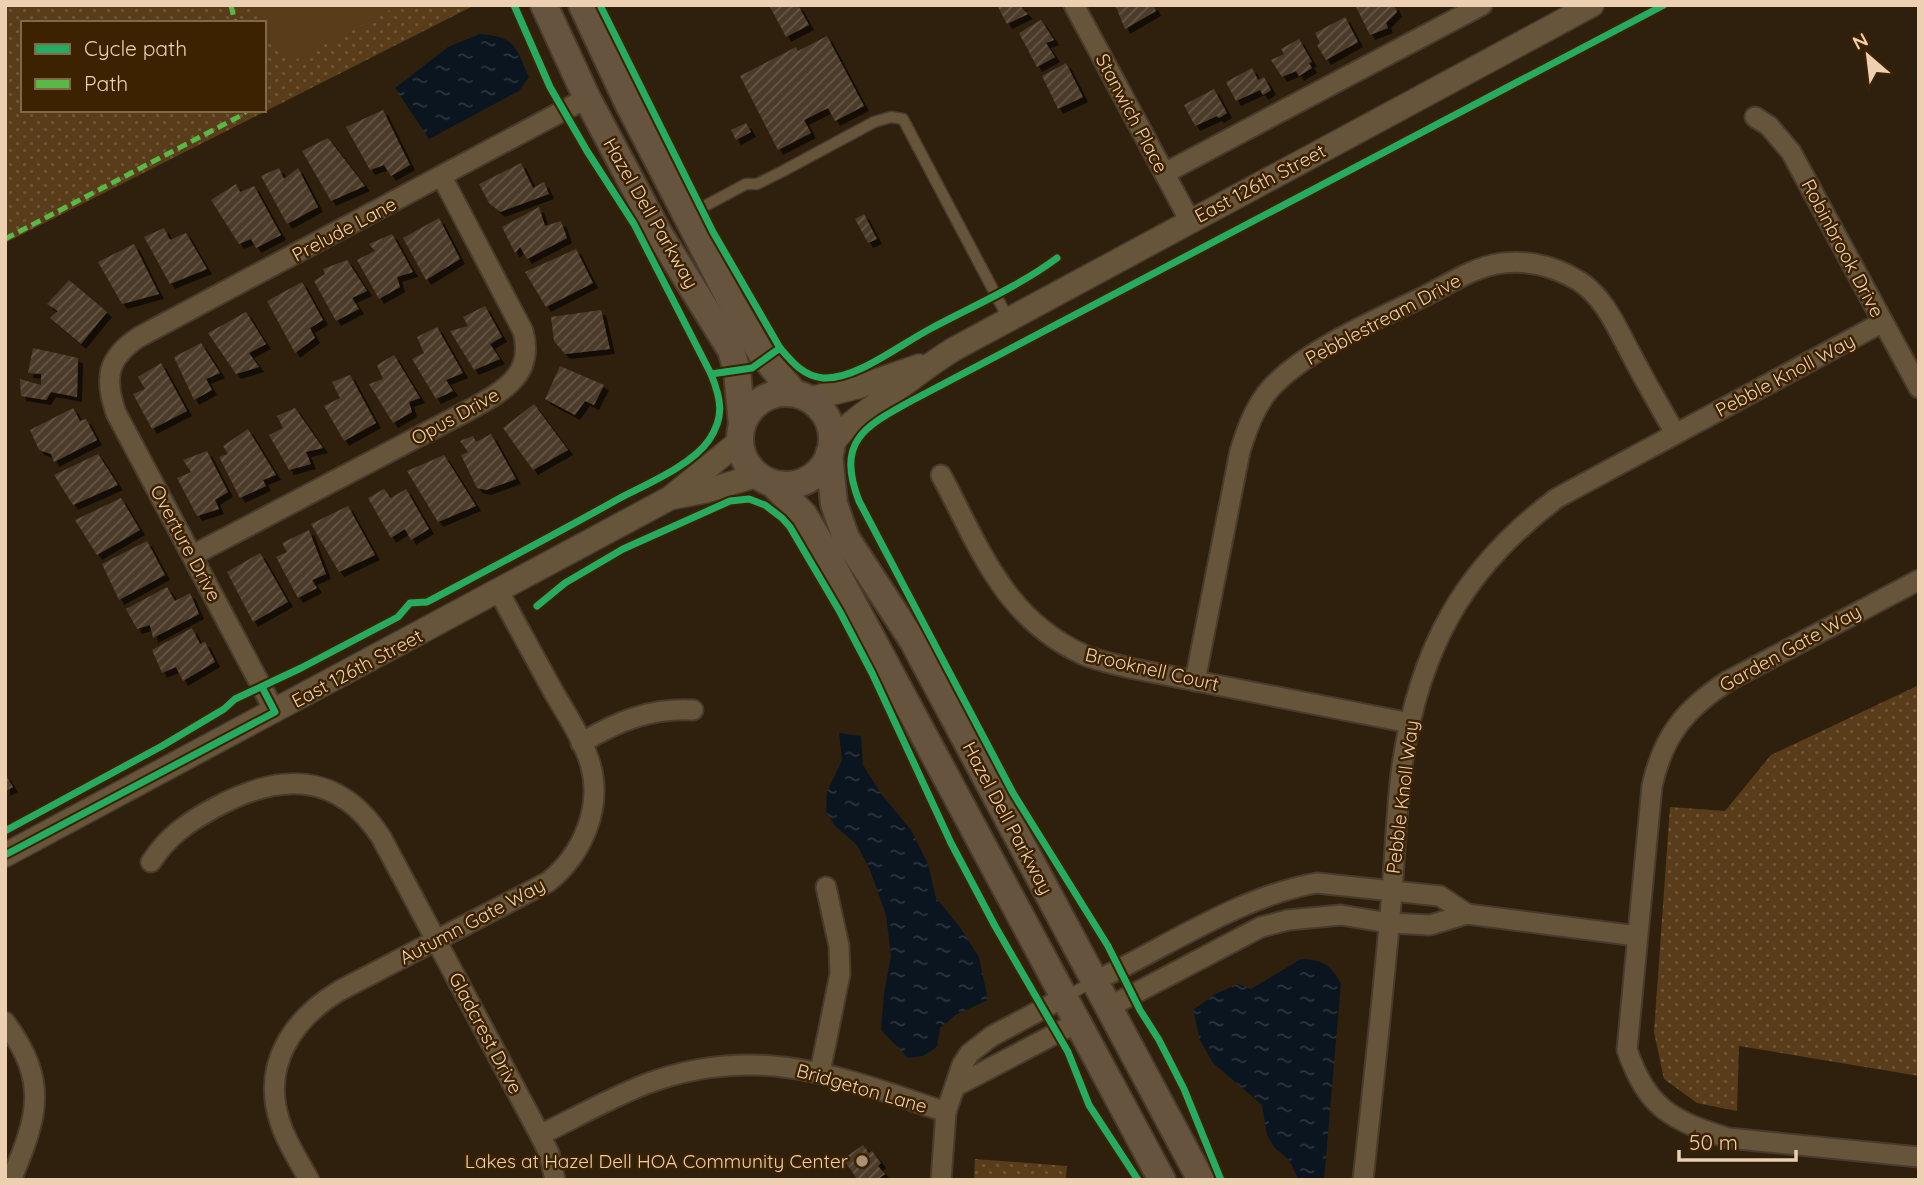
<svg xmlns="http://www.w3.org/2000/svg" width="1924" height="1185" font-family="Quicksand,sans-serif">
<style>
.grass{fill:url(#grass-dots);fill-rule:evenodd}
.garden{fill:#593c1a}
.water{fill:url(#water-ripples)}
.building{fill:url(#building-hatch);filter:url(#shadow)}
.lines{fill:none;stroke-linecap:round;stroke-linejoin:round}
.service-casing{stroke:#493b2c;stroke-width:13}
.minor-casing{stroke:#493b2c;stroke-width:23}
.tertiary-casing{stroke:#493b2c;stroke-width:26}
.secondary-casing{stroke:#493b2c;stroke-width:30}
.service{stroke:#67553b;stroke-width:10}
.minor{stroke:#67553b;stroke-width:19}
.tertiary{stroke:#67553b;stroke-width:23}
.secondary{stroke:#67543e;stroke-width:26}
.quiet{stroke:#58b947;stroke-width:5;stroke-dasharray:10 5;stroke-linecap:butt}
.cycleway-casing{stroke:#3c2200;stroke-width:11}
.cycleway{stroke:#26ab63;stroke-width:7}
.poi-dot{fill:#aa9278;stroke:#3c2200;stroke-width:2.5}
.labels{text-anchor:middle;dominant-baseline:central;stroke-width:5;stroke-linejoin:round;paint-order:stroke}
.street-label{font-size:19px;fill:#edd0b2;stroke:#3c2200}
.poi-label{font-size:19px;fill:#edd0b2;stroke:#3c2200;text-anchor:end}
</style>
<defs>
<pattern id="grass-dots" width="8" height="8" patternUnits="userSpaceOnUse" patternTransform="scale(1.75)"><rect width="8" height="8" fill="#593c1a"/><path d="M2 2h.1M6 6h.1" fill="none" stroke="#715739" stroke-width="1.8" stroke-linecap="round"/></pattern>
<pattern id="water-ripples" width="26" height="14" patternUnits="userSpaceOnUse" patternTransform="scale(1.75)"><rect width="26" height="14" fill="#0a151f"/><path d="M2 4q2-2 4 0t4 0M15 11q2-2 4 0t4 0" fill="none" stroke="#2e363d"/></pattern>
<pattern id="building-hatch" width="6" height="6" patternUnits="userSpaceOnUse" patternTransform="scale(1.75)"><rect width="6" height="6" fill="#4c3b2a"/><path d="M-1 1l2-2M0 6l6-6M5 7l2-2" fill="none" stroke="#665646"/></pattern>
<filter id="shadow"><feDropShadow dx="5" dy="5" stdDeviation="0" flood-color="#0009"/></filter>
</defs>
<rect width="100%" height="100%" fill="#2f200d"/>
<!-- grass -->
<g class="grass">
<path d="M5,5H475L5,243ZM23,23H264V110H23Z"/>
<path d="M1919,685V1076L1739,1046L1737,1111L1697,1103L1664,1079L1654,1032L1670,807L1725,811L1771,755Z"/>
<path d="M975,1159L1067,1166L1066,1180H974Z"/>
</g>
<!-- garden -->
<path class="garden" d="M253,5H400L293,61L264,29V23H261Z"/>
<!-- water -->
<g class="water">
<path d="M480,34C516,37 515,46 529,77L519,91L429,139L395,88L448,47Z"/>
<path d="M839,733L861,736L863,765L882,795L911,830L928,864L936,898L960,927L979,957L988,1000L957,1014L940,1028L937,1047L923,1056L908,1058L881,1030L884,993L891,956L886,915L870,870L857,845L835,826L826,811L827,792L842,760Z"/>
<path d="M1301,959C1324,960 1329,964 1341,983L1324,1180H1299L1289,1160L1275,1148L1267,1135L1262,1105L1213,1063L1200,1040L1193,1010L1215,994L1238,984L1251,989Z"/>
</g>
<!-- building -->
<g class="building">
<path d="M769,5H798L809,25L786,37Z"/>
<path d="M997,5H1024L1021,7L1028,14L1007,24Z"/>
<path d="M1120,5H1153L1156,11L1125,29L1116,7Z"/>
<path d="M1359,5H1394L1397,12L1386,23L1388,28L1370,35L1356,7Z"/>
<path d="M1345,17L1358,42L1326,60L1317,45L1320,43L1315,33Z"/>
<path d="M1041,20L1054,40L1046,43L1055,57L1037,67L1019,33Z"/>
<path d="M827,36L864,106L835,121L828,108L804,120L811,133L778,150L740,76L796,47L798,51Z"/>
<path d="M1299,39L1312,62L1309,63L1312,68L1299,76L1296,71L1282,77L1271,60L1284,54L1281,49Z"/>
<path d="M1066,63L1083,97L1058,109L1042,76Z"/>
<path d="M1252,68L1258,80L1264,77L1271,90L1263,95L1260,90L1236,101L1226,82Z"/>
<path d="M1214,89L1227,113L1219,118L1217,116L1195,126L1184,105Z"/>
<path d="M383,110L410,165L391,176L384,165L370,170L346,127Z"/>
<path d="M746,123L751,132L736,140L731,130Z"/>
<path d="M328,138L365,186L331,201L302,151Z"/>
<path d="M521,163L533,188L544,182L549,194L500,212L489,203L479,184Z"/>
<path d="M279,168L284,179L298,168L318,207L287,224L261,176Z"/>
<path d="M236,184L240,192L254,186L281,235L256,248L251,239L239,244L211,200Z"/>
<path d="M539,207L545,226L561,221L567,238L527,259L520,247L515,253L502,227Z"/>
<path d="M864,214L877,239L868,243L855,219Z"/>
<path d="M439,218L460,259L426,280L403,238Z"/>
<path d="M164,228L170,240L186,233L207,269L170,284L144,237Z"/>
<path d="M392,234L413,272L397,277L400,287L379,299L357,260L375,251L369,244Z"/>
<path d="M134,244L159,294L122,304L98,262Z"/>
<path d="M576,249L593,283L546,307L525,272Z"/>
<path d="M347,260L367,291L352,298L359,309L336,321L314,281L325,274L323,269Z"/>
<path d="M69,280L107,312L81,344L50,318L58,311L47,304Z"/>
<path d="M302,282L323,320L310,328L315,338L295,353L267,301Z"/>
<path d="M485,306L502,337L490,344L500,359L474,370L450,331L468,326L463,317Z"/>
<path d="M601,310L610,349L565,354L554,341L551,317Z"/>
<path d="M246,312L266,344L249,353L259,367L236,374L208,333Z"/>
<path d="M437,327L463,373L446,380L453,391L436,399L412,359L424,353L417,337Z"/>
<path d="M201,343L220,373L206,379L212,390L194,400L174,357Z"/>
<path d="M33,348L78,358L77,397L51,392L46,400L21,396L20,379L41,385V374L28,373Z"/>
<path d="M394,355L420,398L409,402L412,412L393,423L369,384L383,379L377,365Z"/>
<path d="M161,363L187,411L152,429L133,394L145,389L138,377Z"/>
<path d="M560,366L604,385L594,405L585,401L575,415L545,399Z"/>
<path d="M350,375L376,423L344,441L324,406L340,398L332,382Z"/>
<path d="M534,404L568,450L533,470L503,428Z"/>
<path d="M73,408L80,421L86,419L97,440L54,462L51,454L39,450L30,430Z"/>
<path d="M295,408L323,448L306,452L311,464L289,470L269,435L283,428L277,416Z"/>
<path d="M248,429L276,475L263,480L266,486L240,498L219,457L228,454L223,446Z"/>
<path d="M491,434L516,479L486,490L477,488L461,455L468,452L460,441L473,436L476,442Z"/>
<path d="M207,451L228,492L215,500L219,509L197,516L177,478L191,472L183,460Z"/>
<path d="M98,454L118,485L73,505L54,475Z"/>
<path d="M444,455L476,506L438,522L407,471Z"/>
<path d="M384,489L391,498L406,489L429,529L411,540L405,529L391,538L368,498Z"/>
<path d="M121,498L140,530L97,555L75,520Z"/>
<path d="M348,506L375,555L339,572L311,524Z"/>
<path d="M309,530L326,574L312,580L317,588L298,598L276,557L287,552L282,543Z"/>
<path d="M147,541L165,575L119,600L102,564Z"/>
<path d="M260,553L288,602L253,622L227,572Z"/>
<path d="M167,587L175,601L190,593L199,614L153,638L150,625L137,629L126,609Z"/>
<path d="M192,628L200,644L205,642L215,662L183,681L176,667L162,673L152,650Z"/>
<path d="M5,774L13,787L5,791Z"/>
<path d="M863,1145L869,1153L872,1151L881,1163L878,1166L885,1174L877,1180H858L843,1159Z"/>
</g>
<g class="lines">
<defs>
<g id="service">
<path d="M688,215L746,184H757L783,171L874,122L891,117L903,119L1008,318"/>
<path d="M1065,997L1094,981"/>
</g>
<g id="minor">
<path d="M1074,5L1190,221"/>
<path d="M1755,117L1769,126L1791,152L1919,388"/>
<path d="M1165,173L1482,5"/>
<path d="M941,475C980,548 1003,618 1084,655C1098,661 1115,664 1130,668L1410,723"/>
<path d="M193,555L471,409C503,391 535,375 523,331L442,177"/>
<path d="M1919,580L1728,681C1685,709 1663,736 1652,786L1627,1050C1648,1109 1671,1120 1728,1138L1919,1157"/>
<path d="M1195,681L1240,451C1247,429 1255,406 1270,389C1305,350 1378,319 1425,296C1449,284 1475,266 1503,263C1530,260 1556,267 1579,281C1605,298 1617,328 1631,354C1645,381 1660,407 1675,433"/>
<path d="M275,712L116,413C104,378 107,358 139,337L587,98"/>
<path d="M581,743C618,721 650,708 693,710"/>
<path d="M151,862C168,836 188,822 216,807C279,773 338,771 381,837L540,1135L549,1153L555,1180"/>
<path d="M1095,981C1165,948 1240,896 1317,883L1440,896L1467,914"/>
<path d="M1109,1007L1261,927L1288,920L1341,915L1389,923L1430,925L1467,914L1637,936"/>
<path d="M5,1022C49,1082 38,1116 11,1180"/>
<path d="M820,1072L840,974L839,946L826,887"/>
<path d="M956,1086L1078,1022"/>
<path d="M540,1135C575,1118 610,1098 646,1084C757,1042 841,1077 946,1112"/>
<path d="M309,1180C299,1161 286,1142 280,1122C261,1065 293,1019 339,991L548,882C583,854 603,807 590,763C582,737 566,714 553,691C535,658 517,625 499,592"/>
<path d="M941,1180L946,1112L962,1065L970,1053L992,1036L1065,997"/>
<path d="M1363,1180C1373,1088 1383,996 1391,904C1395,858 1396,812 1402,766C1419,650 1462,569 1557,498L1883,322"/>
</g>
<g id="tertiary">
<path d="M809,399L861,386L919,366"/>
<path d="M832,444C848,422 868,411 889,395C912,379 932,362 956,348L1592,5"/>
<path d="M670,498L706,491L758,475"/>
<path d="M5,855L670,498L740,441"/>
</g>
<g id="secondary">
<path d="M544,5L587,98L659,234L731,350L737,371L742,424"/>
<path d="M582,5L629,105L731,301L761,353L794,393"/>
<circle cx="786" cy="439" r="46"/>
<path d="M829,454L834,504L846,538L913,641L1201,1180"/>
<path d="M772,483L804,515L825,551L1162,1180"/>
</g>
</defs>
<!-- service casing -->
<use href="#service" class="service-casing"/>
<!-- minor casing -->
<use href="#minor" class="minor-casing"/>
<!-- tertiary casing -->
<use href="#tertiary" class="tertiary-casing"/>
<!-- secondary casing -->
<use href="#secondary" class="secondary-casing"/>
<!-- service -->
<use href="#service" class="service"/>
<!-- minor -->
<use href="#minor" class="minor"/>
<!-- tertiary -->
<use href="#tertiary" class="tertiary"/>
<!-- secondary -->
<use href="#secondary" class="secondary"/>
<!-- quiet -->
<g class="quiet">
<path d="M231,5L235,23"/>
<path d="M5,239L242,115L247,110"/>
</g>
<defs>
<g id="cycleway">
<path d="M600,5L713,232L780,348L752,368L711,374"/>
<path d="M780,348C792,362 803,376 823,378C856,380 901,344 930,329C973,306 1018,287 1057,258"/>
<path d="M537,606L565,583L623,549L730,501L749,499L765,505L782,518L790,527L840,612L872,673L951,843L995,926L1068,1052L1089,1105L1138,1180"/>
<path d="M5,831L162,746L224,709L235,699L301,668L398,617L410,603L427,602C491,568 556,534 620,498C647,484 692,465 709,440C725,416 721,399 711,374L634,224L587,151L550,87L514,5"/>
<path d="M5,855L275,712L262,687"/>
<path d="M1221,1180L1184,1089L1159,1040L1140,1010L1108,946L1013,793L859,501C836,441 864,427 911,401L1664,5"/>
</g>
</defs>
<!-- cycleway casing -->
<use href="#cycleway" class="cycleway-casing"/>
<!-- cycleway -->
<use href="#cycleway" class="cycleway"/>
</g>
<!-- markers -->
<circle class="poi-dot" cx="862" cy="1161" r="7"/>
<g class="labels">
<!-- street labels -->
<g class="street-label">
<text transform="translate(1132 113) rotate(62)">Stanwich Place</text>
<text transform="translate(1260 183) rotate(-28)">East 126th Street</text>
<text transform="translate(651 213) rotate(60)">Hazel Dell Parkway</text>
<text transform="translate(344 229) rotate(-28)">Prelude Lane</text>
<text transform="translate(1843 248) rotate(62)">Robinbrook Drive</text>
<text transform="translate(1383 319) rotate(-28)">Pebblestream Drive</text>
<text transform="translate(1785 375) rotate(-28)">Pebble Knoll Way</text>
<text transform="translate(455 416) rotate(-29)">Opus Drive</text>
<text transform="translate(186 543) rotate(62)">Overture Drive</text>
<text transform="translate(1790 648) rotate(-29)">Garden Gate Way</text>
<text transform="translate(357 668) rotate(-28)">East 126th Street</text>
<text transform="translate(1152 669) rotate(13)">Brooknell Court</text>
<text transform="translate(1402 797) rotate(-83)">Pebble Knoll Way</text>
<text transform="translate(1008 818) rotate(62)">Hazel Dell Parkway</text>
<text transform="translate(472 921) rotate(-28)">Autumn Gate Way</text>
<text transform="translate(486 1033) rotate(62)">Gladcrest Drive</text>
<text transform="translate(862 1088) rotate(16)">Bridgeton Lane</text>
</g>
<!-- poi labels -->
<g class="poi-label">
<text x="848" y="1161">Lakes at Hazel Dell HOA Community Center</text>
</g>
</g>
<!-- border -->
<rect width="1924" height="1185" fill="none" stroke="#edd0b2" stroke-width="14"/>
<!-- legend -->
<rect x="21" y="21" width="245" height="91" fill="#3c2200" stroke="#836847" stroke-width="2"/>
<rect x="35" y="44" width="35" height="10" fill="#26ab63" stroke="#836847" stroke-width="2"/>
<text x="84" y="56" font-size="21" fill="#edd0b2">Cycle path</text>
<rect x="35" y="79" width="35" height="10" fill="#58b947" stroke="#836847" stroke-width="2"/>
<text x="84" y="91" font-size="21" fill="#edd0b2">Path</text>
<!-- north arrow -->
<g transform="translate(1868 56) rotate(332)" stroke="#3c2200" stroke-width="5" paint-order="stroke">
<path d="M0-5L12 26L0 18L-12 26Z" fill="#edd0b2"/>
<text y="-10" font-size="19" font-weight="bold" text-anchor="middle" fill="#edd0b2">N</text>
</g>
<!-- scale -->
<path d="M1679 1150v10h117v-10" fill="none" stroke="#edd0b2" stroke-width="3.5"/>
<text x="1689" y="1150" font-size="21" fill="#edd0b2" stroke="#3c2200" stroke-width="5" paint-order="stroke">50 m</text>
</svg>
